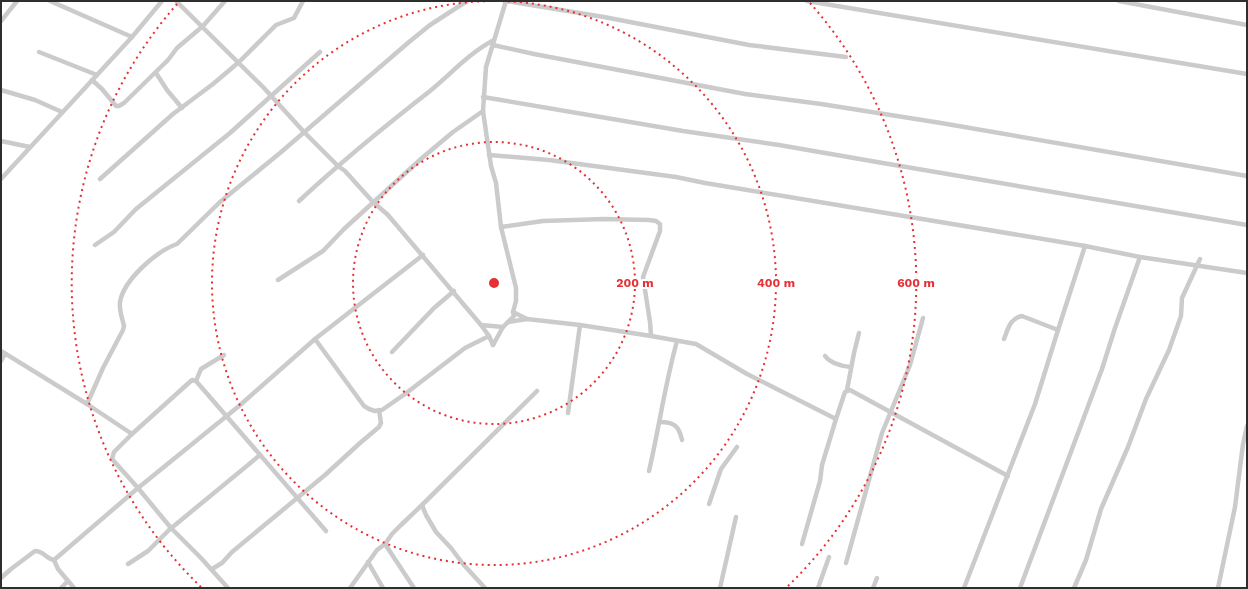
<svg xmlns="http://www.w3.org/2000/svg" width="1248" height="589" font-family="'Work Sans',sans-serif">
<style>
.lines{fill:none;stroke-linecap:round;stroke-linejoin:round}
.minor{stroke:#cbcbcb;stroke-width:4.5}
.ring{fill:none;stroke:#e53035;stroke-width:2;stroke-dasharray:2 4}
.centre{fill:#e53035;stroke:#fff;stroke-width:2}
.ring-label{font-size:12px;text-anchor:middle;font-weight:bold;fill:#e53035;stroke:#fff;stroke-width:4;stroke-linejoin:round;paint-order:stroke}
</style>
<rect width="100%" height="100%" fill="#fff"/>
<g class="lines">
<!-- minor -->
<g class="minor">
<path d="M50,1L132,37"/>
<path d="M176,1L263,87L304,132L338,166L345,171L373,202L388,215L481,325L489,336L493,345"/>
<path d="M506,1L604,17L749,45L846,57"/>
<path d="M807,1L1247,74"/>
<path d="M1119,1L1247,25"/>
<path d="M1,21L17,1"/>
<path d="M493,45L534,54L745,94L821,104L941,123L1247,176"/>
<path d="M39,52L97,75"/>
<path d="M156,73L167,90L182,108"/>
<path d="M92,80L102,89L116,106H119L124,103L168,60L177,48L203,26L225,1"/>
<path d="M1,90L35,100L62,112"/>
<path d="M483,97L683,131L779,145L877,162L1247,225"/>
<path d="M1,141L30,147"/>
<path d="M489,155L549,160L676,177L705,183L1085,246L1140,257L1247,273"/>
<path d="M1,179L132,37L162,1"/>
<path d="M100,179L173,114L213,84L239,62L276,25L294,18L303,1"/>
<path d="M299,201C341,162 385,126 430,91C451,74 469,53 494,40"/>
<path d="M501,227L543,221L604,219L649,220L656,221L660,224V231L643,277L650,322L651,336"/>
<path d="M95,245L114,232L136,209L230,133L320,52"/>
<path d="M278,280L323,251L344,229L422,158L453,132L483,111"/>
<path d="M513,312L527,319"/>
<path d="M508,322L527,319L580,325L651,336L696,344L747,374L836,419L822,465L820,481L802,544"/>
<path d="M481,325L503,327"/>
<path d="M1058,330L1085,246"/>
<path d="M315,339L364,406L369,409L375,411L382,410L405,394L465,348L489,336"/>
<path d="M493,345L503,327L514,316L513,312L516,301V288L501,227L496,183L491,166L483,111L486,67L506,1"/>
<path d="M1,351L87,404L132,434L114,452L112,459L138,488L171,528L201,558L228,588"/>
<path d="M392,352L434,308L454,291"/>
<path d="M825,356C831,364 841,366 851,367"/>
<path d="M1,361L5,354"/>
<path d="M196,381L201,369L224,355"/>
<path d="M847,390L854,353L859,333"/>
<path d="M87,404L103,368L123,330L124,326C122,317 119,311 120,302C124,279 157,251 177,244L220,202L280,153L409,42L430,25L467,1"/>
<path d="M568,413L580,325"/>
<path d="M836,419L845,392L850,390L1008,476"/>
<path d="M660,422C674,422 679,426 682,440"/>
<path d="M132,434L192,380L196,381L326,531"/>
<path d="M649,471C659,428 665,384 677,341"/>
<path d="M709,504L721,469L737,447"/>
<path d="M422,505L426,515L436,532L451,548L463,564L485,588"/>
<path d="M385,544L414,588"/>
<path d="M54,560L138,488L239,406L315,339L423,255"/>
<path d="M54,560L58,569L74,588"/>
<path d="M368,562L383,588"/>
<path d="M846,563L882,433L910,365L923,318"/>
<path d="M128,564L148,551L169,530L260,455"/>
<path d="M212,569L222,563L232,552L325,475L360,443L379,427L381,423L379,410"/>
<path d="M1,578L11,569L35,551C44,551 46,559 54,560"/>
<path d="M61,588L68,581"/>
<path d="M350,588L377,550L385,544L392,534L401,525L422,505L537,391"/>
<path d="M720,588L736,517"/>
<path d="M818,588L829,557"/>
<path d="M873,588L877,578"/>
<path d="M964,588L1035,404L1058,330L1022,316C1010,318 1008,329 1004,339"/>
<path d="M1020,588L1102,369L1115,328L1140,257"/>
<path d="M1074,588L1086,560L1101,509L1128,447L1146,399L1169,350L1181,316L1182,298L1200,259"/>
<path d="M1218,588L1235,507L1243,444L1247,426"/>
</g>
</g>
<!-- distance rings -->
<g class="ring">
<circle cx="494" cy="283" r="141"/>
<path d="M496 1A282 282 0 1 1 492 1"/>
<path d="M201 587A422 422 0 0 1 178 3M810 3A422 422 0 0 1 787 587"/>
</g>
<circle cx="494" cy="283" r="6" class="centre"/>
<g class="ring-label">
<text x="635" y="287">200 m</text>
<text x="776" y="287">400 m</text>
<text x="916" y="287">600 m</text>
</g>
<!-- border -->
<rect width="1248" height="589" fill="none" stroke="#2e2e2e" stroke-width="4"/>
</svg>
